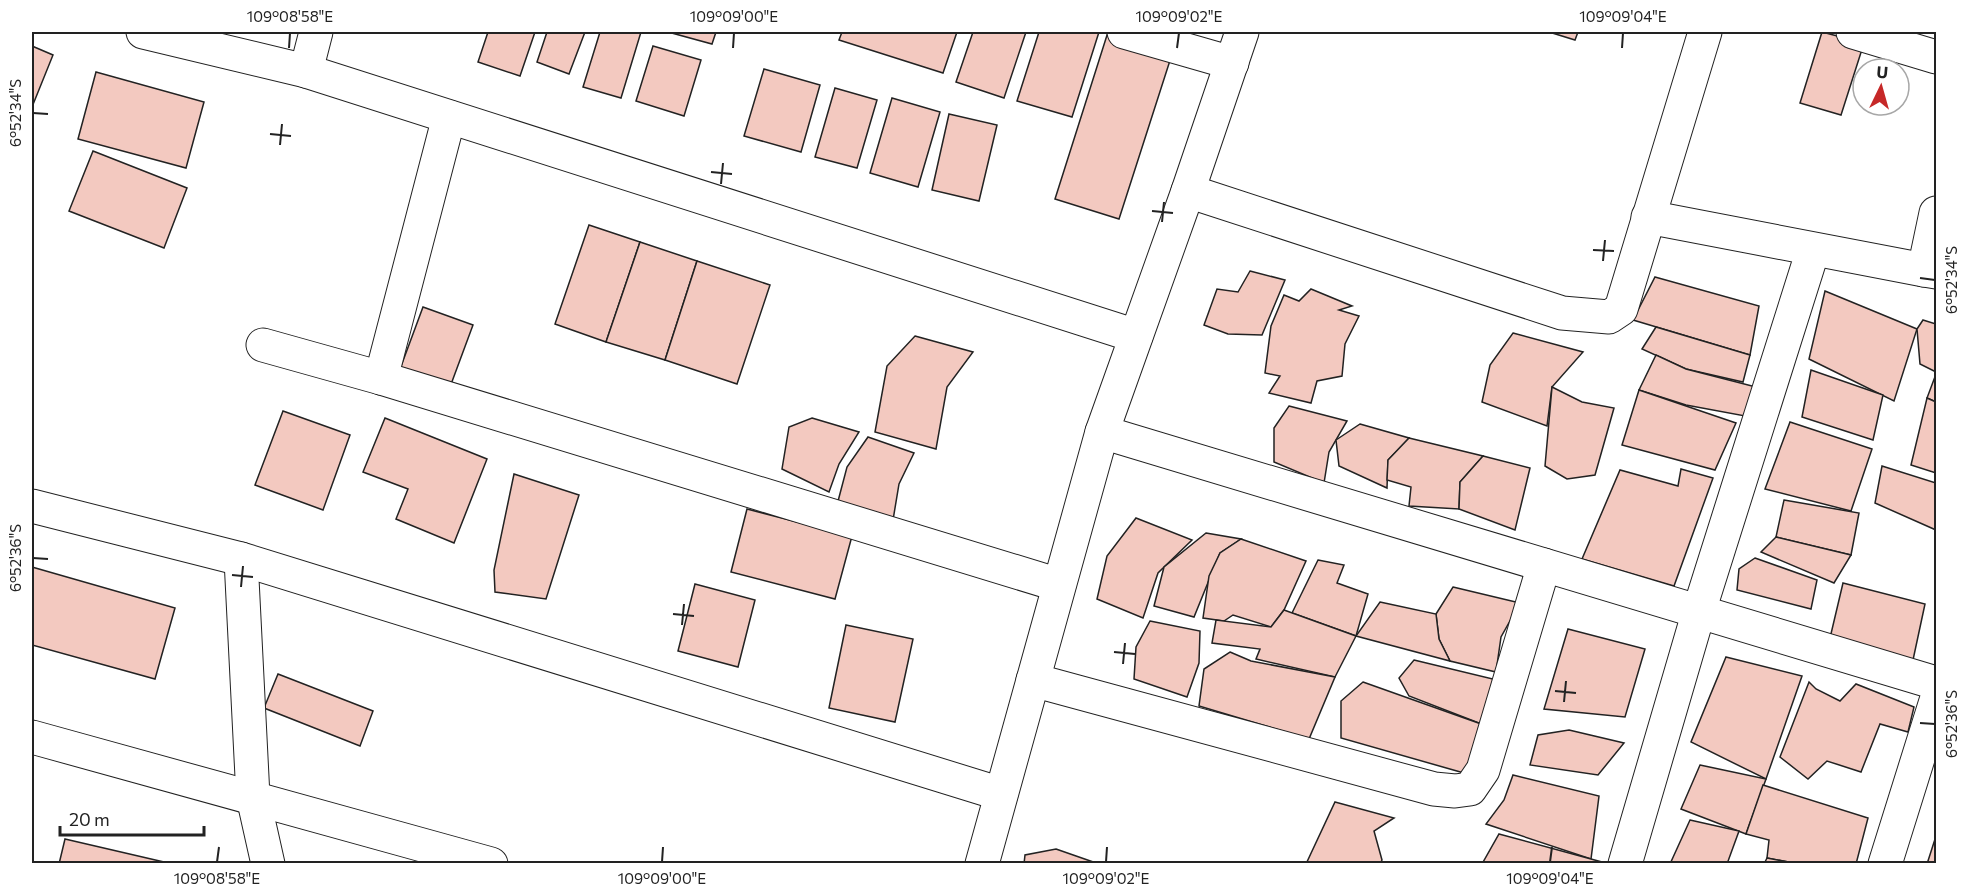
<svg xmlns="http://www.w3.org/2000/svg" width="1968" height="895" font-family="Commissioner,sans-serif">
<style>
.building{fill:#f3c9c0;stroke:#222;stroke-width:1.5}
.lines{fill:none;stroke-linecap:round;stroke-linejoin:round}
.minor-casing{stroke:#222;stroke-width:35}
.minor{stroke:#fff;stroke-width:33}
.ticks{fill:none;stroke:#222;stroke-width:2}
.neatline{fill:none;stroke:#222;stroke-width:2}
.ticks-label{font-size:15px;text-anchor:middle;fill:#222}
</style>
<rect width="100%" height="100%" fill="#fff"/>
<!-- building -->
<g class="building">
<path d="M488,32H535L520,76L478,62Z"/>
<path d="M547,32H585L569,74L537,62Z"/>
<path d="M600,32H641L621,98L583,87Z"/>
<path d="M668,32H716L712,44Z"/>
<path d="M842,32H957L943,73L839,40Z"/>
<path d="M973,32H1026L1004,98L956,82Z"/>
<path d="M1039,32H1099L1072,117L1017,101Z"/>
<path d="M1108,32H1121L1174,48L1119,219L1055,199Z"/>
<path d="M1549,32H1578L1575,40Z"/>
<path d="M1822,32L1864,43L1841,115L1800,103Z"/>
<path d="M32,46L53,55L32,107Z"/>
<path d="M653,46L701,60L684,116L636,101Z"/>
<path d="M764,69L820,85L801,152L744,136Z"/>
<path d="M96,72L204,102L186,168L78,139Z"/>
<path d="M835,88L877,100L857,168L815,157Z"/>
<path d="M892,98L940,112L918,187L870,173Z"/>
<path d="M949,114L997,125L979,201L932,190Z"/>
<path d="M93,151L187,188L164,248L69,211Z"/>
<path d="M589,225L640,242L606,342L555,324Z"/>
<path d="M640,242L697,261L665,360L606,342Z"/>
<path d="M697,261L770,285L737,384L665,360Z"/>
<path d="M1250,271L1285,280L1262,335L1228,334L1204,325L1217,289L1238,292Z"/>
<path d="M1655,277L1759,306L1750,355L1633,320Z"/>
<path d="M1311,289L1352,306L1339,310L1359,316L1345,344L1342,376L1317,381L1311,403L1269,393L1280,376L1265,373L1271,326L1284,295L1299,301Z"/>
<path d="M1825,291L1917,329L1894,401L1809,359Z"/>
<path d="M423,307L473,325L450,387L400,369Z"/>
<path d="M1923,320L1936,324V372L1920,364L1917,329Z"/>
<path d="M1656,327L1750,355L1743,382L1686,369L1642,349Z"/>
<path d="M1513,333L1583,352L1552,387L1547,426L1482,402L1490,365Z"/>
<path d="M915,336L973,352L947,387L936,449L875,432L887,366Z"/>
<path d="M1656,355L1686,369L1756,387L1745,416L1686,405L1639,390Z"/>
<path d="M1811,370L1883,395L1873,440L1802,417Z"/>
<path d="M1936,374V402L1927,398Z"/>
<path d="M1552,387L1582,402L1614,408L1595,475L1567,479L1545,466Z"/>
<path d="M1639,390L1736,423L1715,470L1622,445Z"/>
<path d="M1927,398L1936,402V473L1911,465Z"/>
<path d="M1289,406L1347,421L1329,452L1324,483L1274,462V428Z"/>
<path d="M283,411L350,435L323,510L255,485Z"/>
<path d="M385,418L487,459L454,543L396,519L408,489L363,472Z"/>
<path d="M812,418L859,432L839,464L829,492L782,469L789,427Z"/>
<path d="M1790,422L1872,449L1851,511L1765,489Z"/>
<path d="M1360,424L1409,438L1388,460L1387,488L1339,466L1336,440Z"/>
<path d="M868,437L914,453L899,484L893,520L837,505L847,467Z"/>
<path d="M1409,438L1483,456L1460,482L1459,509L1409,506L1411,487L1387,480L1388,460Z"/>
<path d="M1483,456L1530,468L1515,530L1459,509L1460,482Z"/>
<path d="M1882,466L1936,483V530L1875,503Z"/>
<path d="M1681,469L1713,478L1674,586L1582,559L1620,470L1678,486Z"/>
<path d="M514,474L579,495L546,599L495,592L494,570Z"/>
<path d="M1784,500L1859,513L1851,555L1776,537Z"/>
<path d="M747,509L852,536L835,599L731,572Z"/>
<path d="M1136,518L1192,540L1158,573L1143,618L1097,599L1107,556Z"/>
<path d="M1206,533L1241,539L1220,553L1194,617L1154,606L1164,567Z"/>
<path d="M1776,537L1851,555L1834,583L1761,552Z"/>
<path d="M1241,539L1306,561L1284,610L1271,627L1233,615L1224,621L1203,618L1209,576L1220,553Z"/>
<path d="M1755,558L1817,580L1811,609L1737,590L1739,569Z"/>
<path d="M1318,560L1344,565L1337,583L1368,594L1356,636L1292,613Z"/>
<path d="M32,567L175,608L155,679L32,645Z"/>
<path d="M1843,583L1925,604L1913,660L1830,638Z"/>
<path d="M695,584L755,600L738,667L678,651Z"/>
<path d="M1453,587L1520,603L1501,637L1496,672L1450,661L1439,639L1436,614Z"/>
<path d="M1380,602L1436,614L1439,639L1450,661L1356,636Z"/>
<path d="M1284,610L1356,636L1335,677L1256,659L1260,649L1212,643L1216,620L1271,627Z"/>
<path d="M1150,621L1200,631L1199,663L1187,697L1134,679L1136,647Z"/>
<path d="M846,625L913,639L895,722L829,708Z"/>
<path d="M1568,629L1645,649L1625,717L1544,709Z"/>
<path d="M1230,652L1251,661L1335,677L1309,739L1199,706L1204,669Z"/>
<path d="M1726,657L1802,676L1766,779L1691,742Z"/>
<path d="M1414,660L1497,680L1484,725L1409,696L1399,678Z"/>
<path d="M278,674L373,711L360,746L264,708Z"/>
<path d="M1363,682L1484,725L1471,775L1341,738V701Z"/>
<path d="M1809,682L1816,689L1840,701L1856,684L1914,707L1908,732L1880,724L1861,772L1827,761L1808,779L1780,757Z"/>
<path d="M1569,730L1624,743L1598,775L1530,765L1538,735Z"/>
<path d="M1700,765L1766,779L1746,834L1681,809Z"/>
<path d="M1513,775L1599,796L1591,859L1486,824L1504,800Z"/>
<path d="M1763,785L1868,818L1856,864H1799L1767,858L1769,840L1746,834Z"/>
<path d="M1335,802L1394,818L1374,831L1382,860L1380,864H1306Z"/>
<path d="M1690,820L1739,831L1727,864H1670Z"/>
<path d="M1499,834L1591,859L1602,862L1482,864Z"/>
<path d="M1936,836V864H1927Z"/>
<path d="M65,839L164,862L59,864Z"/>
<path d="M1056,849L1099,864H1024L1025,855Z"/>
<path d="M1767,858L1799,864H1764Z"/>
</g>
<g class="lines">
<defs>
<g id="minor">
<path d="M143,32L306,71L1136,336"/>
<path d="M1124,32L1232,63"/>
<path d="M1853,32L1936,57"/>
<path d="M306,71L316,32"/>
<path d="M1188,191L1562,313L1609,317L1621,309L1705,32"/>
<path d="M1936,213L1924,270L1936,272"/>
<path d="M1648,217L1924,270"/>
<path d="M263,345L381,378L1059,585"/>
<path d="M381,378L449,117"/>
<path d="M1102,432L1936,683"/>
<path d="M32,506L241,559L1001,794"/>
<path d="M241,559L253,797L268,864"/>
<path d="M1033,680L1434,789L1455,791L1470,789L1483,770L1544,565"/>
<path d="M32,737L491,864"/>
<path d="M982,864L1102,432L1188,191L1242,32"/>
<path d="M1625,864L1699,611L1813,250"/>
<path d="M1885,864L1936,701"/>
</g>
</defs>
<!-- minor casing -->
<use href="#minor" class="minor-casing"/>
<!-- minor -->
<use href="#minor" class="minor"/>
</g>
<!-- ticks -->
<path class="ticks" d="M289,48L290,33M733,48L734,33M1177,48L1179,33M1622,48L1623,33M33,113L48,114M270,134L291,136M280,145L282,124M711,172L732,174M721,184L723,163M1152,211L1173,213M1162,222L1164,202M1593,250L1614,251M1603,261L1605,240M1920,278L1935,280M33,558L48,559M232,575L253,577M241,587L243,566M673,614L694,616M682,625L684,604M1114,652L1135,654M1123,664L1125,643M1555,691L1576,693M1564,702L1566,681M1920,723L1935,724M217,862L219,847M662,862L663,847M1106,862L1107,847M1550,862L1552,847"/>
<!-- border -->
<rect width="1968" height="895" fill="none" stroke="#ffffff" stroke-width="66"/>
<!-- north arrow -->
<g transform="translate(1881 87) rotate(5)"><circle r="28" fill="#ffffff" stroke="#a7a7a7" stroke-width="1.5"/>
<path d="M0-4.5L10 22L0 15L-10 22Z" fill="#c62828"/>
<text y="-9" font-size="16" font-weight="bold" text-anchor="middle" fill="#222222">U</text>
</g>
<!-- scale -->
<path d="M60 826v9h144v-9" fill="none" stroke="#222222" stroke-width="3"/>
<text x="69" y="826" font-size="18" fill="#222222" stroke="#ffffff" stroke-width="4.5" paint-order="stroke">20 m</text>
<rect x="33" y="33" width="1902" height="829" class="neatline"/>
<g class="ticks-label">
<text x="290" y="22">109°08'58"E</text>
<text x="734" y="22">109°09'00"E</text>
<text x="1179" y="22">109°09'02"E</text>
<text x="1623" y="22">109°09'04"E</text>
<text transform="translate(16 113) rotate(-90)" y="5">6°52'34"S</text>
<text transform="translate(1952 280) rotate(-90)" y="5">6°52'34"S</text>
<text transform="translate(16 558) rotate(-90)" y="5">6°52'36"S</text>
<text transform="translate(1952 724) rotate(-90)" y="5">6°52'36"S</text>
<text x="217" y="884">109°08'58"E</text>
<text x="662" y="884">109°09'00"E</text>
<text x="1106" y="884">109°09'02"E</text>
<text x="1550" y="884">109°09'04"E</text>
</g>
</svg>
